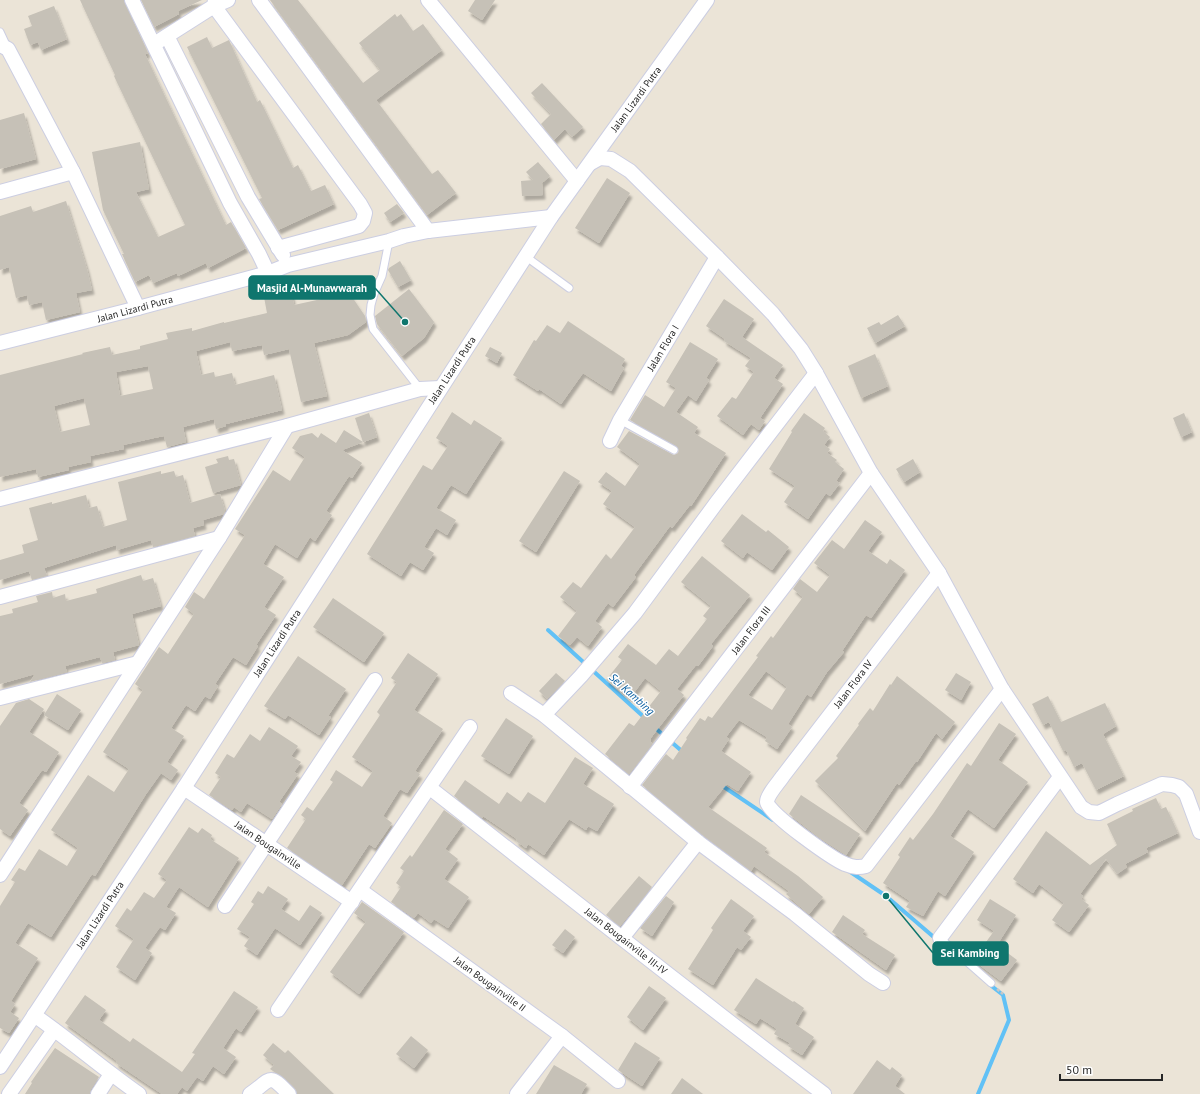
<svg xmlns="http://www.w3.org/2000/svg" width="1200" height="1094" font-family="'PT Sans',sans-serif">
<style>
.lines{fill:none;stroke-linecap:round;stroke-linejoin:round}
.stream{stroke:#61c1f6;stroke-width:4}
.building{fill:#c6c1b7;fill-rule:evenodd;filter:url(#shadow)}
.lane-casing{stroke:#cccee2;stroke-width:9}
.street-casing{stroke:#cccee2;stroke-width:16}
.path{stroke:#c7c7c7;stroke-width:2.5;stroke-dasharray:3 2;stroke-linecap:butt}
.lane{stroke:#fff;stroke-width:7}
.street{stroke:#fff;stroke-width:14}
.labels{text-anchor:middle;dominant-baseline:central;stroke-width:3;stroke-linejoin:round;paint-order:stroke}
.street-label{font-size:10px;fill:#272727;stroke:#fff}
.water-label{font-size:11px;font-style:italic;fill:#045b9e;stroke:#fff}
.leader{fill:none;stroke:#0f766e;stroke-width:1.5}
.callout-dot{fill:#0f766e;stroke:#fff;stroke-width:1.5}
.callout{fill:#0f766e;stroke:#0f766e;stroke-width:1.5}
.callout-label{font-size:11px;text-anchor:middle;font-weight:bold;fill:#fff}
</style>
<defs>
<filter id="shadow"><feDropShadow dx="2.5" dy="4.5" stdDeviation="1" flood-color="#0004"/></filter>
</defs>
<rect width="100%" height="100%" fill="#ebe4d7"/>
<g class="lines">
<!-- stream -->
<g class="stream">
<path d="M548,630L645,718"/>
<path d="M653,726L684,753"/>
<path d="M721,785L773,820"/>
<path d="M849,871L886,896L936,939"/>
<path d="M978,1094L1009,1020L1003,995L989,984"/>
</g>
</g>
<!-- building -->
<g class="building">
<path d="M80,0H124L148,53L145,54L226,225L231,222L246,248L208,268L206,263L178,276L177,273L153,283L149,275L135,282L122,254H124L103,210L92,152L140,142L149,189L136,192L158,237L185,225L145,141L114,76L115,75Z"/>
<path d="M141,0H202L178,11L179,14L154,27Z"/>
<path d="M270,0H298L363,83L380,70L359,43L395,14L397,17L401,14L413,31L423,24L442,50L376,100L432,174L438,170L456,193L427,215Z"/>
<path d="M475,0H495L482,20L468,11Z"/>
<path d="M54,6L67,39L41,50L38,42L30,45L24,29L32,26L28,16Z"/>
<path d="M207,37L212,48L229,40L257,102L260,100L293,168L298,165L311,191L325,185L334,204L278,230L259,199L262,198L187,47Z"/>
<path d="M542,83L583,127L572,137L565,129L554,140L541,124L551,114L531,93Z"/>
<path d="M24,113L36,159L0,169V120Z"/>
<path d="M538,162L550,176L542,183L543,195L522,196L521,181L533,180L526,172Z"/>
<path d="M607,178L630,193L599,243L575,228Z"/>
<path d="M66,201L87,269L92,290L76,293L80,312L46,320L42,302L29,305L27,295L16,298L9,267L0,270V216L31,206L33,212Z"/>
<path d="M397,204L404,213L390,222L384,213Z"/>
<path d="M400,261L411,280L398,287L388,270L389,268Z"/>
<path d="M353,278L359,287L350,294L365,316L366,322L348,335L314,343L327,396L301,402L289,349L264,355L262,345L232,351L230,342L196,351L201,375L214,372L215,377L232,373L235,385L274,375L282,410L226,424V426L216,429L214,419L183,427L186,442L167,447L164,436L154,438L123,445L124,449L90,456L91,462L68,467L69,470L38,477L36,469L0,477V375L83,354L82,353L110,347L112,355L140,349V346L168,339L166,333L192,328V331L224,322V323L267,313L264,297L291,291L294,305L326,298ZM148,366L153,389L120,396L116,372ZM84,398L90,425L60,432L54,406Z"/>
<path d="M409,289L434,322L424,338L402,356L377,324L375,316Z"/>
<path d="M724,299L754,319L742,337L783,365L774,378L783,384L760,418L765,421L759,430L751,424L743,435L717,416L732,397L736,399L754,372L745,366L751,358L724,341L725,339L706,326Z"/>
<path d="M898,315L905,326L875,343L867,328L879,322L881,325Z"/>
<path d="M568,321L625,359L621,366L624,368L611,391L583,373L561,404L539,389L538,391L513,375L534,340L536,341L547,325L560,333Z"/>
<path d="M690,342L718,359L706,378L709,380L696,401L688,395L676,412L698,427L694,433L726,453L691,506L690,505L672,528L670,526L634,575L636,577L613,607L608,603L595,621L602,627L588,646L577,637L570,645L558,636L577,611L560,597L573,582L581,588L606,554L611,559L635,527L603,504L612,491L598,482L606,472L625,486L640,464L617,447L629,431L672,454L674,455L678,453L679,450L676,446L630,420L645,395L664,407L676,388L666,382Z"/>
<path d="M490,347L502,353L497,363L485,356Z"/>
<path d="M875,354L888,386L861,398L848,366Z"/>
<path d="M452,412L471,425L474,420L502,438L466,494L451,485L436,508L456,520L447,535L436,528L424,547L434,553L423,570L410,562L401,576L367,554L423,465L432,470L448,446L436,438Z"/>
<path d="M369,413L377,437L342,450L362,463L352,478L349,476L326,511L332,515L315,541L310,537L297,558L275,544L263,564L284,577L264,607L276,615L256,645L258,646L246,665L233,657L215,684L218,686L210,699L205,696L195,711L186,705L171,728L184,736L167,762L178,770L171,780L161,773L146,794L95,876L92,874L51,937L28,923L15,943L38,958L11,1001L15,1004L10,1012L19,1018L9,1033L0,1028V906L15,882L11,880L19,868L25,871L39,849L67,866L78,848L51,830L88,775L114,792L129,769L103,752L143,690L135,684L159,647L168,654L194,614L185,607L194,592L204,599L245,535L235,529L273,470L290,481L305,457L292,448L300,436L312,433L318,438L321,433L336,443L344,430L363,442L355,418Z"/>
<path d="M804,413L825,428L823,431L830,437L824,445L830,449L827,453L837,460L835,462L844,469L836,481L840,483L830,496L826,493L808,519L784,502L795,486L769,469L792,432L791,431Z"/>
<path d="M1184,413L1192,432L1181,437L1173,418Z"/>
<path d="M228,456L229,460L234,459L241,485L213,493L205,467L218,463L216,459Z"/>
<path d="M913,459L920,472L904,482L896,469Z"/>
<path d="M161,471V474L174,471L176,477L183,475L190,503L220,494L225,511L224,514L203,520L204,525L193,528L195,536L153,547L151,540L117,550L116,545L44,568L47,576L32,580L29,571L0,580V560L24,553L22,545L38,540L29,508L52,502V504L86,495L89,508L97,506L103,527L127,520L118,482Z"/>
<path d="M564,471L580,481L536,552L519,541Z"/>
<path d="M742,514L766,532L768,530L789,547L772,570L747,552L743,558L721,541Z"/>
<path d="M865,520L882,532L868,551L887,564L890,559L905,570L871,618L866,615L842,651L844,652L827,672L811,697L807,694L788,724L792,727L777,749L765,741L767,737L739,720L726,737L729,739L721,751L751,772L738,791L727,784L708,807L767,848L764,852L798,876L823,897L809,914L786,894L789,891L754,866L751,871L703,835L642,785L666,754L673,760L687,739L686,738L700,718L705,721L708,716L712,718L758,657L756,656L771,636L773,638L803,597L793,589L800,579L817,592L830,575L814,563L832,540L844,549ZM766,671L787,687L772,710L748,695Z"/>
<path d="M702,556L750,595L711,644L713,646L698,666L696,665L677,689L684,695L650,739L651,740L650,741L653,744L629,774L605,754L629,723L634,726L661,691L645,678L630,698L606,680L622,660L618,657L628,644L656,665L669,649L678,656L707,619L703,616L711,606L681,582Z"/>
<path d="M141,575L143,581L153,578L161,606L132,614L139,645L113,652L115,660L102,663L100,657L65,666L67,672L30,682L35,674L0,684V616L13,613L12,609L38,602L36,596L52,592L53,598L65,594L66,601L97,593L96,589Z"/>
<path d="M333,598L384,633L364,662L313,627Z"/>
<path d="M408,653L438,674L414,710L443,729L415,771L420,774L407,793L400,789L383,816L392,823L375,848L369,844L342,885L287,848L306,819L301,815L307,807L313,811L333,782L330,780L336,770L362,787L373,771L352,757L380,715L377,712L397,682L391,678Z"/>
<path d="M298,656L346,689L328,716L331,717L319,735L288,715L285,719L264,706Z"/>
<path d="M556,673L565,681L547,699L539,691Z"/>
<path d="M956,673L971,682L961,700L945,690Z"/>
<path d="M897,676L955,722L942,739L936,733L917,762L916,761L899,785L897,783L865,831L815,781L838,758L836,756L859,725L858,724L870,708L873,711L890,684L891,685Z"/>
<path d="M57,694L81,710L68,730L44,715Z"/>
<path d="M1048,696L1061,722L1105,703L1116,726L1103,734L1124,776L1096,790L1082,763L1074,767L1066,750L1063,751L1049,722L1043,725L1032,704Z"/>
<path d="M29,699L44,709L29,732L59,752L46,772L42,770L19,803L28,810L10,836L0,829V726L16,703Z"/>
<path d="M506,718L533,736L509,774L481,756Z"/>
<path d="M999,723L1016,734L998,760L1028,782L994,828L968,809L950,836L974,852L945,896L938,891L923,916L906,907L910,901L883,883L900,857L898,855L910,837L913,840L933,814L967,763L971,766Z"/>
<path d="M269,727L298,746L291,756L301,762L294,772L298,774L279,802L282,804L272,819L247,803L241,812L234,807L232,810L209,795L221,777L215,773L227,754L234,758L250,734L260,741Z"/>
<path d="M575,757L593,768L583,784L614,804L597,831L588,826L586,830L569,819L544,855L528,844L526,848L516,841L517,839L483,816L482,818L454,796L465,780L499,804L507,792L521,802L528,792L545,803Z"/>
<path d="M801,795L860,834L846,855L820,838L789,814Z"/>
<path d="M1156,798L1161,809L1166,807L1178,833L1146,848L1148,852L1125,864L1127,867L1117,874L1106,859L1080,894L1083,896L1081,899L1089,905L1069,932L1052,920L1064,903L1039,884L1033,893L1013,879L1046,831L1090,865L1117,845L1107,824L1133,811L1132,809Z"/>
<path d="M444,810L463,824L445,849L458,859L444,879L469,897L448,928L434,919L431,923L418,913L414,918L391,902L401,887L396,883L404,871L400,868L410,855L412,857Z"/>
<path d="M189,827L198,833L202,828L212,835L210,839L239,858L208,907L179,887L166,907L176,913L165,930L160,927L145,948L152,953L135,980L116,967L134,939L115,926L127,908L131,911L144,892L154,898L167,880L158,874Z"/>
<path d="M639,876L652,887L620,926L606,915Z"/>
<path d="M268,886L288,899L281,909L299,921L310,905L322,913L300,945L275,928L257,955L244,946L250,937L237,929L254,904L251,902L258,891L263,894Z"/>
<path d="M666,896L674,902L652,936L640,928Z"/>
<path d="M731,899L754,916L743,931L751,937L741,950L737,947L713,985L688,969L713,930L711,928Z"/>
<path d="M990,899L1016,915L997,945L1017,960L1001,981L973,960L994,931L977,920Z"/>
<path d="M362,902L404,932L359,994L330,972L366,922L354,913Z"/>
<path d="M843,915L865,930L862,934L895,955L886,970L832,932Z"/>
<path d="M565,929L575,937L563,953L552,945Z"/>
<path d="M756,978L793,1002L794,1001L804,1008L795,1024L814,1037L802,1055L788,1046L790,1043L774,1034L777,1029L760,1018L756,1024L734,1010Z"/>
<path d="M649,986L666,998L643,1030L627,1017Z"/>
<path d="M234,991L258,1007L241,1032L236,1028L223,1048L236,1057L224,1074L213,1066L203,1081L197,1077L187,1091L182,1087L177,1094H162L116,1063L117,1061L65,1023L85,995L106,1010L99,1020L130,1042L133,1038L182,1072L195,1054L192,1053Z"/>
<path d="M411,1036L428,1050L414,1068L396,1054Z"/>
<path d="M635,1042L660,1058L642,1086L618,1070Z"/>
<path d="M273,1043L285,1053L288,1050L334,1094H297L295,1088L288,1081L270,1069L274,1065L263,1055Z"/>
<path d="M55,1048L99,1077L91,1089L90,1094H25L32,1083L31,1082Z"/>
<path d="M877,1060L890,1070L892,1067L902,1075L895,1086L905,1094H853Z"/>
<path d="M554,1065L587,1084L581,1094H536Z"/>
<path d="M682,1078L703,1094H671Z"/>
</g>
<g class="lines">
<defs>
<g id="lane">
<path d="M0,32L7,47"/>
<path d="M389,241L382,276L374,294L371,305L370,315L373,329L420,389"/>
<path d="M525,256L569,288"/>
<path d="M620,420L674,450"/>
<path d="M940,938L991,983"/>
</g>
<g id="street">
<path d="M132,0L230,203L259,254L268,273"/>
<path d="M228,0L214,6L360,204L365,213L363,221L359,226L278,248"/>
<path d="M259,0L428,231"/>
<path d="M428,0L577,181"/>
<path d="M167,36L248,197L283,255"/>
<path d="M159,41L214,6L215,0"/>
<path d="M0,45L8,49L73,172L138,308"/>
<path d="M591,163L600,158L611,159L630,171L717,257L773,314L801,349L816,373L871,473L939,573L1002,689L1081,807L1089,812L1099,813L1117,804L1162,784L1172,785L1179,787L1186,794L1200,832"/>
<path d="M0,192L73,172"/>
<path d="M0,343L138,308L268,273L288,265L389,241L404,236L428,231L551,217"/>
<path d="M610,441L620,420L717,257"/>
<path d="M0,499L287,426L420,389L440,388"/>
<path d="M939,573L783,776C779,782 767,795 767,802C767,813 833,859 845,864C853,867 858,868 866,866L1002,689"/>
<path d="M0,597L219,538"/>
<path d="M511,693L544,715L698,842L795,914L869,974L883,983"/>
<path d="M0,698L138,663"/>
<path d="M544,715L581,676L635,613L717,502L816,373"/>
<path d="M630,787L871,473"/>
<path d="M184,788L352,902"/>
<path d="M430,788C561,890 691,994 824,1094"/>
<path d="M0,875L219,538L287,426"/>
<path d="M360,890L562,1036L618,1081"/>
<path d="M225,906L375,680"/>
<path d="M622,938L698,842"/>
<path d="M940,938L1060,777"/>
<path d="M278,1010L470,727"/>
<path d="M34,1015C70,1040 103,1069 139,1094"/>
<path d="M0,1067L184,788L551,217L707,0"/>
<path d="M9,1094L54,1030"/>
<path d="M98,1094L111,1074"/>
<path d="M250,1094C272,1079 268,1072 289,1094"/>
<path d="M517,1094L562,1036"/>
</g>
</defs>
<!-- lane casing -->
<use href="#lane" class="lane-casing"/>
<!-- street casing -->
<use href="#street" class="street-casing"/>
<!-- path -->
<path class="path" d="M997,989L1003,994"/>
<!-- lane -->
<use href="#lane" class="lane"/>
<!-- street -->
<use href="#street" class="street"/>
</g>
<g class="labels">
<!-- street labels -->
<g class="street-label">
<text transform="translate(636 99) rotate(-54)">Jalan Lizardi Putra</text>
<text transform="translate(135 309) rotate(-15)">Jalan Lizardi Putra</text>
<text transform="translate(663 348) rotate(-59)">Jalan Flora I</text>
<text transform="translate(452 370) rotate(-57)">Jalan Lizardi Putra</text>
<text transform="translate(751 630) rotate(-53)">Jalan Flora III</text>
<text transform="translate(277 643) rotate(-57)">Jalan Lizardi Putra</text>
<text transform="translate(853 684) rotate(-53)">Jalan Flora IV</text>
<text transform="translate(268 845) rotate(34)">Jalan Bougainville</text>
<text transform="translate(100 915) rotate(-57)">Jalan Lizardi Putra</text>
<text transform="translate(626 941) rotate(38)">Jalan Bougainville III-IV</text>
<text transform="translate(490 984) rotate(36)">Jalan Bougainville II</text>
</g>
<!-- water labels -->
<g class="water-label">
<text transform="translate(632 694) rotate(42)">Sei Kambing</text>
</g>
</g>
<!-- callouts -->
<path class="leader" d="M405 322L375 288M886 896L933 953"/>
<g class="callout-dot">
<circle cx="405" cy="322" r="4"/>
<circle cx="886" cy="896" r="4"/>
</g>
<g class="callout">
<rect x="249" y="276" width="126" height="23" rx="4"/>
<rect x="933" y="942" width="75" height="23" rx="4"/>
</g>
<g class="callout-label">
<text x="312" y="292">Masjid Al-Munawwarah</text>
<text x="970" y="957">Sei Kambing</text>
</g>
<!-- scale -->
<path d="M1060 1074v6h102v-6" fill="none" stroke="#272727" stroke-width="2"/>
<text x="1066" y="1074" font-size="12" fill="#272727" stroke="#ffffff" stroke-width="3" paint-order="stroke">50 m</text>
</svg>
